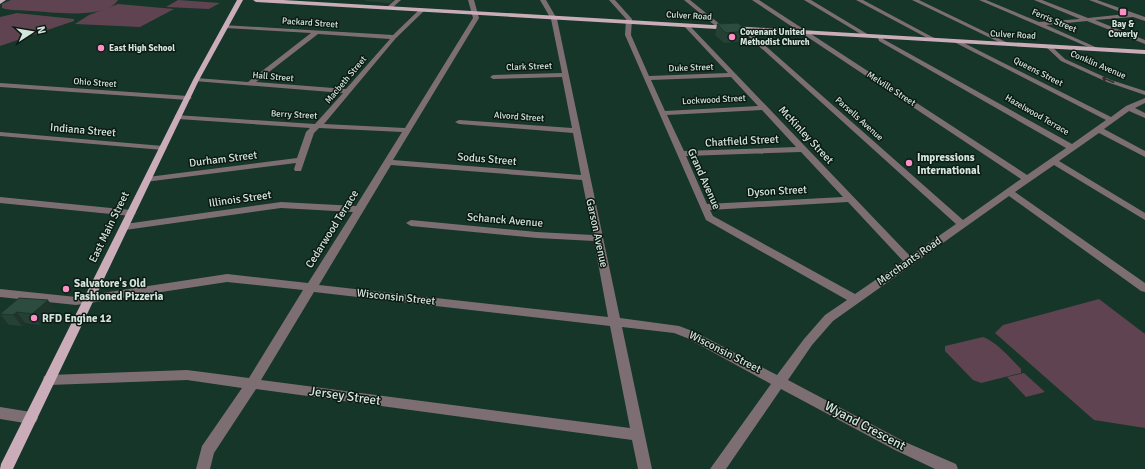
<svg xmlns="http://www.w3.org/2000/svg" width="1145" height="469" font-family="Signika,sans-serif">
<style>
.green{fill:#604350}
.lines{fill:none;stroke-linecap:round;stroke-linejoin:round}
.minor{fill:#7d6e74;fill-rule:evenodd}
.major{fill:#cbadba;fill-rule:evenodd}
.wall{fill:#254135}
.shaded-wall{fill:#1e352b}
.building{fill:#2b4c3e;stroke:#1e352b}
.oneway{stroke:#2e3331}
.poi-dot{fill:#fc8fc3;stroke:#0c1a14;stroke-width:1.5}
.labels{text-anchor:middle;dominant-baseline:central;stroke-width:3;stroke-linejoin:round;paint-order:stroke}
.far-street-label{font-size:9px;fill:#d3e5dd;stroke:#0c1a14}
.far-poi-label{font-size:9px;font-weight:bold;fill:#d3e5dd;stroke:#0c1a14;text-anchor:start}
.street-label{font-size:11px;fill:#d3e5dd;stroke:#0c1a14}
.poi-label{font-size:11px;font-weight:bold;fill:#d3e5dd;stroke:#0c1a14;text-anchor:start}
.near-street-label{font-size:13px;fill:#d3e5dd;stroke:#0c1a14}
</style>
<rect width="100%" height="100%" fill="#153629"/>
<!-- green -->
<g class="green">
<path d="M11,0H118C105,20 53,12 32,11C23,10 10,11 2,8V4Z"/>
<path d="M178,0L220,3L209,9L166,7Z"/>
<path d="M118,4L174,9L140,27L75,24L89,15Z"/>
<path d="M17,13L74,19V21L0,46V17Z"/>
<path d="M1099,299L1145,334V428L1094,420L995,333L1003,325Z"/>
<path d="M983,337C997,342 1010,358 1021,369V373L981,383L973,380L945,351V346Z"/>
<path d="M1024,373L1045,392L1026,397L1007,377Z"/>
</g>
<g class="lines">
<!-- minor -->
<g class="minor">
<path d="M395,0H401L391,9H387V7Z"/>
<path d="M468,0H474L479,18L393,160L581,175L573,133L459,124L455,122L459,120L572,128L562,77L493,79L490,77L493,75L562,73L551,19L540,0H546L557,19L620,318L679,326L695,332L777,375L804,339L825,315L847,300L706,220L625,35L626,19L609,0H615L632,19L631,35L649,76L728,73L683,25L688,24L910,256L956,224L740,29V27H744L963,220L1021,179L752,0H759L1027,175L1066,148L879,41L877,35H881L883,39L1072,144L1106,120L954,42V40H958L1111,117L1126,106L1145,98V103L1135,108L1145,113V118L1129,111L1104,129L1145,151V157L1099,133L1059,161L1145,213V220L1054,165L1015,192L1145,283V292L1141,291L1009,196L833,321L812,345L788,380L905,442L956,464L958,469H935L895,450L781,389L726,469H710L771,384L687,338L674,333L622,327L652,469H638L632,440L256,389L214,453L210,469H196L202,446L242,388L187,380L49,385L44,384L43,380L44,376L49,375L187,370L249,378L303,290L227,282L76,305L0,297V289L76,297L227,274L308,283L353,212L281,208L125,230L120,227L125,224L281,202L356,206L402,132L319,128L314,133L301,171H295L294,169L296,163L145,182L144,180L148,177L297,158L306,132L310,128L178,119H175V115L315,124L343,93L194,81L193,80L196,78L248,82L311,33L225,28L223,27V25L393,35L420,9H424V11L396,38L324,124L405,128L473,18ZM318,34L390,39L346,89L256,82ZM731,77L758,106L665,111L651,80ZM762,110L796,147L684,151L667,115ZM801,152L843,197L707,204L686,156ZM391,165L582,180L593,235L537,232L411,220L406,223L411,226L537,238L594,241L608,317L319,285ZM848,202L903,261L855,294L713,216L710,210ZM314,292L610,326L630,428L261,380Z"/>
<path d="M684,0H690L722,26V28H718Z"/>
<path d="M804,0H811L869,35L864,36Z"/>
<path d="M856,0H863L936,39L931,40Z"/>
<path d="M912,0H919L1010,44L1005,45Z"/>
<path d="M979,0H986L1039,22L1080,19L1034,0H1042L1088,18L1126,14L1089,0H1097L1145,17V21L1133,17L1095,20L1145,40V44L1087,21L1046,25L1100,49L1095,50Z"/>
<path d="M1046,45H1050L1065,59L1111,80L1145,91V95L1107,82L1061,61L1046,47Z"/>
<path d="M0,83L188,96L192,98L188,100L0,87Z"/>
<path d="M0,132L163,146L167,148L163,150L0,136Z"/>
<path d="M0,197L131,210L136,213L131,216L0,203Z"/>
<path d="M0,407L31,412L36,414L38,418L36,422L31,424L0,419Z"/>
</g>
<!-- major -->
<g class="major">
<path d="M0,0H6L0,4Z"/>
<path d="M237,0H243L199,80L13,469H0L1,464L193,80Z"/>
<path d="M253,0H283L1145,50V54L256,2Z"/>
</g>
</g>
<!-- wall -->
<g class="wall">
<path d="M365,0H393L390,3L366,1Z"/>
<path d="M717,24L747,31L745,41L724,43L715,35Z"/>
<path d="M56,311L40,325L25,323L22,326L9,325L0,314Z"/>
</g>
<!-- shaded-wall -->
<g class="shaded-wall">
<path d="M48,300L56,311L40,325L32,314Z"/>
<path d="M17,312L25,323L22,326L13,315Z"/>
</g>
<!-- building -->
<g class="building">
<path d="M738,23L747,31L726,33L717,24Z"/>
<path d="M19,298L48,300L32,314L17,312L13,315L0,314Z"/>
</g>
<!-- one-way arrows -->
<defs><path id="oneway-shaft" d="M-6 0H5M1.5-3L5.5 0L1.5 3" fill="none" stroke-width="1.6" stroke-linecap="round" stroke-linejoin="round"/></defs>
<use class="oneway" href="#oneway-shaft" transform="translate(1108 80) rotate(-158)"/>
<!-- markers -->
<g class="poi-dot">
<rect x="1119" y="8" width="8" height="8" rx="2"/>
<circle cx="732" cy="37" r="4"/>
<circle cx="101" cy="48" r="4"/>
<circle cx="909" cy="163" r="4"/>
<circle cx="66" cy="289" r="4"/>
<circle cx="34" cy="318" r="4"/>
</g>
<g class="labels">
<!-- far-street labels -->
<g class="far-street-label">
<text transform="translate(689 16) rotate(3)">Culver Road</text>
<text transform="translate(1054 21) rotate(23)">Ferris Street</text>
<text transform="translate(310 23) rotate(4)">Packard Street</text>
<text transform="translate(1013 35) rotate(3)">Culver Road</text>
<text transform="translate(1098 65) rotate(23)">Conklin Avenue</text>
<text transform="translate(529 67) rotate(-2)">Clark Street</text>
<text transform="translate(691 68) rotate(-2)">Duke Street</text>
<text transform="translate(1038 72) rotate(27)">Queens Street</text>
<text transform="translate(273 77) rotate(5)">Hall Street</text>
<text transform="translate(346 80) rotate(-50)">Macbeth Street</text>
<text transform="translate(95 83) rotate(4)">Ohio Street</text>
<text transform="translate(891 89) rotate(33)">Melville Street</text>
<text transform="translate(714 100) rotate(-3)">Lockwood Street</text>
<text transform="translate(294 115) rotate(3)">Berry Street</text>
<text transform="translate(1037 115) rotate(30)">Hazelwood Terrace</text>
<text transform="translate(519 117) rotate(4)">Alvord Street</text>
<text transform="translate(859 119) rotate(42)">Parsells Avenue</text>
</g>
<!-- far-poi labels -->
<g class="far-poi-label">
<text x="1123" y="24" text-anchor="middle">Bay &amp;<tspan x="1123" dy="10">Coverly</tspan></text>
<text x="740" y="32">Covenant United<tspan x="740" dy="10">Methodist Church</tspan></text>
<text x="109" y="48">East High School</text>
</g>
<!-- street labels -->
<g class="street-label">
<text transform="translate(83 130) rotate(5)">Indiana Street</text>
<text transform="translate(806 135) rotate(47)">McKinley Street</text>
<text transform="translate(742 141) rotate(-3)">Chatfield Street</text>
<text transform="translate(223 159) rotate(-7)">Durham Street</text>
<text transform="translate(487 159) rotate(5)">Sodus Street</text>
<text transform="translate(704 179) rotate(66)">Grand Avenue</text>
<text transform="translate(777 191) rotate(-3)">Dyson Street</text>
<text transform="translate(240 199) rotate(-8)">Illinois Street</text>
<text transform="translate(505 220) rotate(5)">Schanck Avenue</text>
<text transform="translate(109 227) rotate(-64)">East Main Street</text>
<text transform="translate(332 229) rotate(-58)">Cedarwood Terrace</text>
<text transform="translate(597 233) rotate(78)">Garson Avenue</text>
<text transform="translate(909 261) rotate(-35)">Merchants Road</text>
<text transform="translate(396 297) rotate(6)">Wisconsin Street</text>
<text transform="translate(725 352) rotate(27)">Wisconsin Street</text>
</g>
<!-- poi labels -->
<g class="poi-label">
<text x="917" y="157">Impressions<tspan x="917" dy="13">International</tspan></text>
<text x="74" y="283">Salvatore's Old<tspan x="74" dy="13">Fashioned Pizzeria</tspan></text>
<text x="42" y="318">RFD Engine 12</text>
</g>
<!-- near-street labels -->
<g class="near-street-label">
<text transform="translate(345 396) rotate(8)">Jersey Street</text>
<text transform="translate(865 426) rotate(28)">Wyand Crescent</text>
</g>
</g>
<!-- north arrow -->
<g transform="translate(32 32) rotate(78)" stroke="#0c1a14" stroke-width="3" paint-order="stroke">
<path d="M0-3L7 15L0 10L-7 15Z" fill="#d3e5dd"/>
<text y="-6" font-size="11" font-weight="bold" text-anchor="middle" fill="#d3e5dd">N</text>
</g>
</svg>
